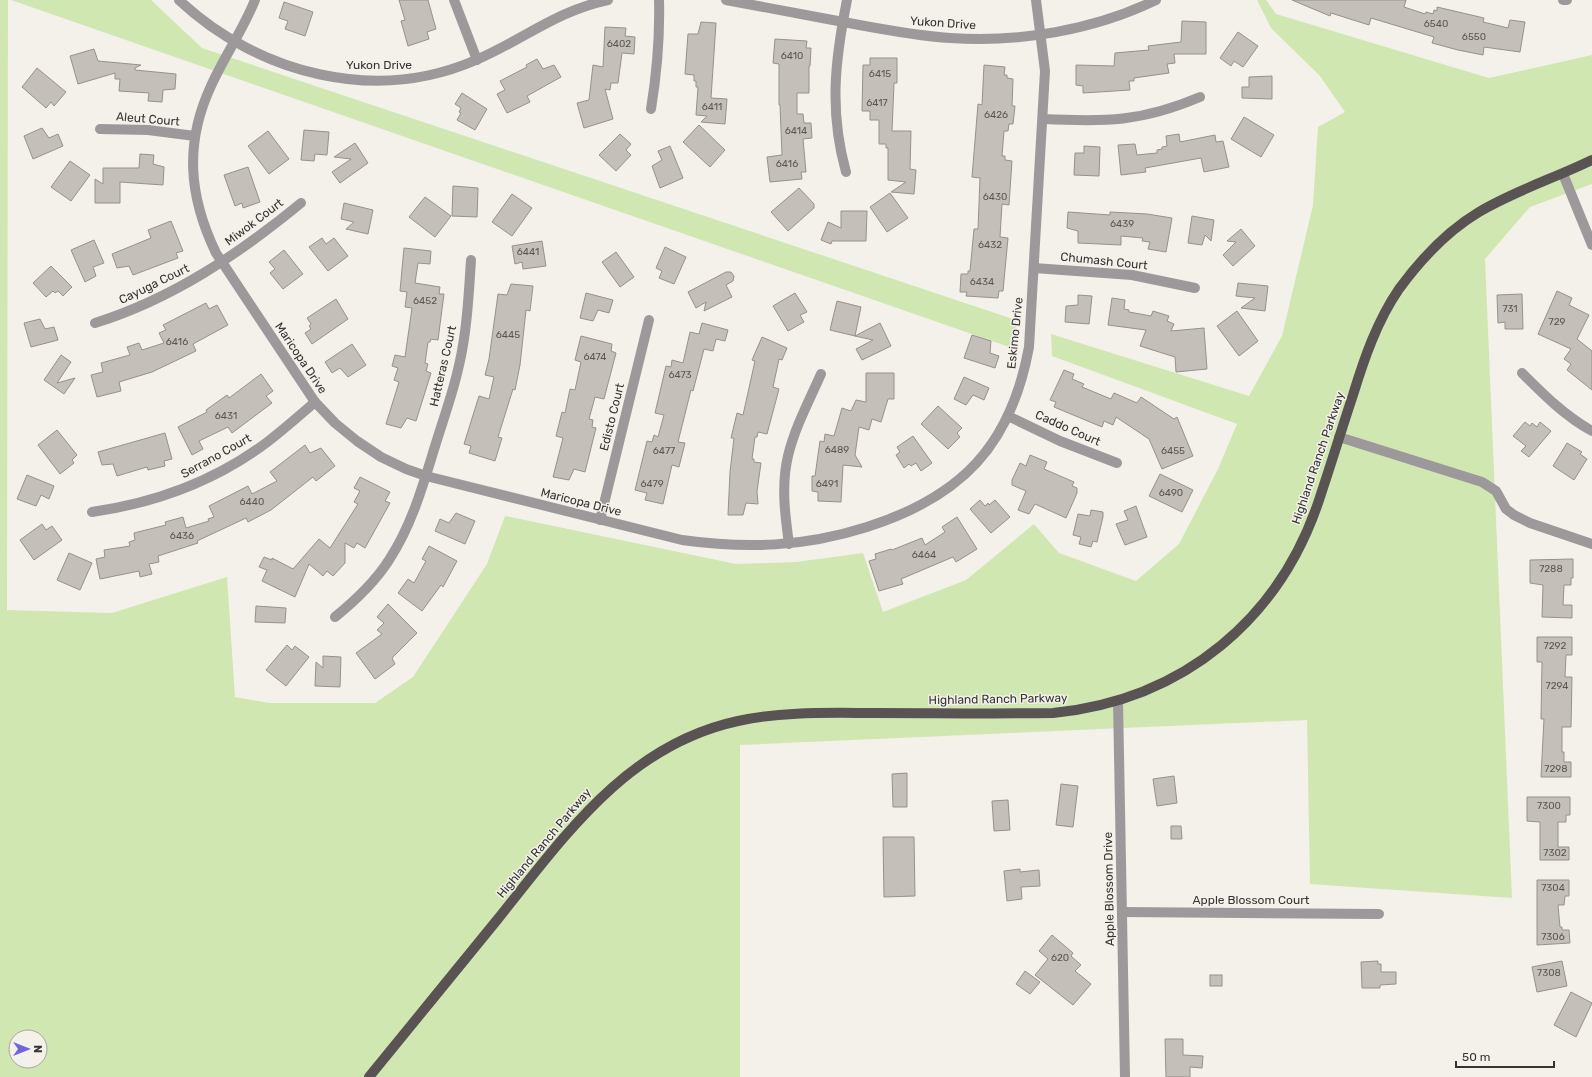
<svg xmlns="http://www.w3.org/2000/svg" width="1592" height="1077" font-family="Rubik,sans-serif">
<style>
.green{fill:#d0e7b2;fill-rule:evenodd}
.building{fill:#c5bfba;stroke:#96918c}
.lines{fill:none;stroke-linecap:round;stroke-linejoin:round}
.minor{stroke:#9d999a;stroke-width:10}
.major{stroke:#595354;stroke-width:10}
.labels{text-anchor:middle;dominant-baseline:central;stroke-width:3;stroke-linejoin:round;paint-order:stroke}
.number-label{font-size:10px;fill:#595754}
.street-label{font-size:12px;fill:#353432;stroke:#f3f1ea}
</style>
<rect width="100%" height="100%" fill="#f3f1ea"/>
<!-- green -->
<g class="green">
<path d="M0,0H8L7,610L112,613L227,577L235,697L269,703H375L413,677L487,564L505,516L736,564L796,562L863,553L883,612L966,580L1034,524L1059,553L1136,581L1179,544L1218,469L1237,424L1052,356L1051,334L1249,396L1282,336L1313,205L1318,127L1345,112L1320,76L1271,28L1257,0H1266L1276,14L1489,78L1592,55V184L1530,207L1485,259L1512,898L1310,884L1307,720L740,745V1077H0ZM16,1037H40V1061H16Z"/>
<path d="M11,0H151L202,48L1016,320L1015,349Z"/>
</g>
<!-- building -->
<g class="building">
<path d="M399,0H428L436,29L427,32L429,39L408,46L401,21L405,20Z"/>
<path d="M1292,0H1406L1404,7L1425,14L1426,12L1433,14L1434,10L1437,11V7L1484,18L1483,22L1508,28L1510,20L1525,22L1520,52L1484,47L1483,55L1458,50L1432,43L1434,37L1371,18L1369,25L1331,13L1330,16Z"/>
<path d="M284,2L313,12L305,36L285,29L288,21L279,18Z"/>
<path d="M1182,21L1206,22V54H1174L1175,63L1167,64L1169,73L1134,78V81H1129L1130,90L1083,93V86L1076,85V65L1114,66L1115,53L1149,50L1148,46L1181,42Z"/>
<path d="M701,22L716,23L711,98L727,99L725,124L701,122L707,116L696,115L698,87H696V81H694V75L685,74L688,34H698Z"/>
<path d="M605,27L626,28L625,36L635,37L634,54L622,53L618,83H611L610,90L605,89L613,119L584,128L577,103L589,100L593,65L603,67Z"/>
<path d="M1238,32L1258,46L1243,67L1234,61L1231,66L1220,58Z"/>
<path d="M775,39L807,41L806,48H811L810,66H809V93H797V114H803L804,123H811L812,138L803,139L806,172H801L802,179L770,182L767,157L782,155L780,105H779V64L773,63Z"/>
<path d="M94,49L98,61L141,65L135,68V70L176,74L175,89L163,90L162,102L148,101L149,93L119,91L120,79H115V73L78,84L70,56Z"/>
<path d="M870,58H897V83H894L892,131H911L910,169L916,170L914,194L891,192L906,182L888,180V148H886V144H879V120H870V111H862L863,65H870Z"/>
<path d="M537,59L543,69L554,65L561,77L527,96L530,102L507,113L497,94L505,90L500,81L527,67L526,65Z"/>
<path d="M984,65L1005,67L1004,75H1007V78L1013,79L1012,106H1015L1013,124H1009L1008,131H1004L1002,156H1005V160L1012,161L1009,205L1002,204L1000,237L1008,238L1003,291H999L998,298L966,296L967,292H960L961,274H968V271H970L974,229H978L980,178L972,177L978,104L982,105Z"/>
<path d="M37,68L66,92L54,106L51,102L46,108L22,87Z"/>
<path d="M1272,76V99L1242,98V87H1249V77Z"/>
<path d="M462,93L487,109L475,130L457,120L461,113L459,112L461,108L455,104Z"/>
<path d="M1244,117L1274,135L1261,157L1231,139Z"/>
<path d="M699,125L725,150L710,167L683,142Z"/>
<path d="M42,128L49,138L58,134L63,146L33,159L24,136Z"/>
<path d="M304,130L329,132L327,155L315,154L314,161L301,160Z"/>
<path d="M268,131L289,159L269,174L248,146Z"/>
<path d="M620,134L631,144L626,150L631,155L616,171L599,155Z"/>
<path d="M1179,134L1180,142L1215,135L1216,142L1223,141L1229,167L1204,172L1201,158L1145,168L1146,172L1121,175L1118,145L1135,144L1137,155L1157,153V150L1162,149V147L1167,146L1166,136Z"/>
<path d="M355,143L368,163L340,183L332,172L351,159L334,157Z"/>
<path d="M670,146L683,178L660,188L652,166L662,160L658,151Z"/>
<path d="M1084,146L1100,147L1099,176L1074,175L1075,153H1084Z"/>
<path d="M140,154L154,155L153,164L164,167L163,185L120,182V203H95V179L103,184V168H139Z"/>
<path d="M70,161L90,175L71,201L51,187Z"/>
<path d="M248,167L260,202L243,208L242,203L235,206L224,175Z"/>
<path d="M453,186L478,188L477,217L452,216Z"/>
<path d="M799,188L814,204V208L788,231L771,212Z"/>
<path d="M890,193L908,218L887,232L870,207Z"/>
<path d="M512,194L532,208L512,236L492,222Z"/>
<path d="M425,197L451,216L435,237L409,217Z"/>
<path d="M344,203L373,210L368,234L346,229L354,222L341,219Z"/>
<path d="M841,211H867L866,241H832L831,244L821,240L828,222L841,228Z"/>
<path d="M1068,212L1110,215V212L1147,214L1172,218L1166,252L1148,249L1150,242L1142,241L1143,238L1121,236V245L1078,243V231L1067,228Z"/>
<path d="M1192,216L1214,220L1211,241L1205,235L1202,245L1188,243Z"/>
<path d="M171,221L183,251L176,253L178,258L133,275L129,266L117,268L112,254L151,238L148,230Z"/>
<path d="M1241,229L1255,246L1233,266L1223,255L1236,242L1227,241Z"/>
<path d="M322,238L326,244L334,238L348,256L328,271L309,247Z"/>
<path d="M94,240L104,263L93,267L96,276L85,282L71,250Z"/>
<path d="M542,241L546,266L523,269L522,262L515,264L512,246Z"/>
<path d="M665,247L686,257L674,284L659,278L662,271L656,268Z"/>
<path d="M404,248L431,251L430,264L418,263L415,283L440,287L439,294H444L438,340L431,339L430,342H428L425,363L428,364L426,371L431,373L416,421L407,418L401,428L386,424L399,382L394,380L398,368L392,366L395,355L405,357L412,308L405,307L407,292L400,291Z"/>
<path d="M284,250L303,274L283,289L270,273L275,269L269,262Z"/>
<path d="M616,252L634,277L620,287L602,262Z"/>
<path d="M51,266L72,287L63,296L58,291L55,293L53,291L46,297L33,283Z"/>
<path d="M726,272H731L734,276L733,281L726,285L732,297L704,311L706,302L696,308L688,292Z"/>
<path d="M1238,283L1268,286L1265,311L1241,308L1255,298L1236,296Z"/>
<path d="M511,284L533,286L530,311L526,310L520,365L515,390L513,389L498,437L502,438L495,461L469,453L471,446L464,444L479,396L489,399L494,377L485,375L489,359L498,294L507,295Z"/>
<path d="M1557,291L1572,298L1569,305L1589,315L1577,339L1592,351V390L1567,370L1571,364L1564,359L1571,349L1538,334Z"/>
<path d="M586,293L613,300L609,313L598,310L593,321L580,318Z"/>
<path d="M795,293L807,312L800,315L804,322L788,331L773,306Z"/>
<path d="M1522,294L1523,329H1505V322L1498,323L1497,295Z"/>
<path d="M1078,295L1092,296L1089,324L1065,322L1066,306L1078,305Z"/>
<path d="M1112,298L1125,300L1124,309L1129,310V312L1151,316L1153,311L1169,316L1167,321L1174,324L1171,331L1204,328L1207,369L1176,372L1175,357L1140,346L1146,330L1108,325Z"/>
<path d="M336,299L348,319L312,344L305,333L311,329L309,326L311,324L307,318Z"/>
<path d="M837,301L861,307L855,336L830,330Z"/>
<path d="M206,303L209,309L217,305L228,325L193,344L196,351L152,372L119,382L121,391L97,397L91,375L103,372L101,363L130,355L127,347L139,343L142,350L164,343L159,333L166,330L163,325Z"/>
<path d="M1237,311L1258,341L1239,356L1217,326Z"/>
<path d="M40,319L45,329L54,327L58,340L31,347L24,323Z"/>
<path d="M702,323L728,330L725,341L716,339L713,351L704,349L693,391L691,390L678,442L685,443L679,467L672,465L663,504L645,500L647,493L635,490L647,441L652,442L654,435L658,437L664,415L655,413L666,366L671,367L672,360L683,363L690,332L699,334Z"/>
<path d="M880,323L891,346L862,360L856,349L873,340L855,336Z"/>
<path d="M972,335L991,341L990,353L999,356L995,368L964,358Z"/>
<path d="M581,336L612,344L611,351L616,353L604,399L595,397L589,419L593,420L592,427L596,428L585,472L574,469L569,480L553,477L563,438L556,436L562,412L565,413L570,389L575,390L581,362L575,360Z"/>
<path d="M762,337L787,348L782,360L779,359L773,387L779,389L767,434L758,432L757,437H755L752,459H754V462L761,463L757,491L758,504L746,503L743,515H728L730,472L734,438H731L737,413L743,415L755,361L752,360Z"/>
<path d="M352,344L366,365L348,377L340,368L332,373L325,362Z"/>
<path d="M61,355L71,362L57,383L75,378L64,394L44,380Z"/>
<path d="M1064,370L1074,374L1072,379L1084,384L1082,387L1111,399L1114,393L1137,403L1141,397L1174,419L1177,417L1193,456L1162,469L1149,439L1116,417L1113,425L1104,421L1102,427L1054,407L1056,402L1050,400Z"/>
<path d="M866,373H894V399H888L881,422L872,419L869,430L859,427L855,455L862,467L843,465L841,502L818,501V492L812,491V476H815L820,441L824,442L825,434L834,436L842,408L851,411L856,400L866,402Z"/>
<path d="M261,374L273,391L266,396L272,403L232,433L228,427L199,441L203,449L192,455L178,427L207,412L206,410L227,395L229,398Z"/>
<path d="M964,377L989,388L984,400L973,395L966,405L954,399Z"/>
<path d="M938,406L962,428L957,433L960,437L948,449L921,424Z"/>
<path d="M1525,422L1530,426L1532,423L1537,427L1540,422L1551,431L1529,457L1521,451L1526,446L1513,436Z"/>
<path d="M57,430L77,455L72,460L74,463L60,474L38,445Z"/>
<path d="M165,433L172,459L164,461L165,466L148,470L147,467L117,476L113,464L102,465L98,452Z"/>
<path d="M913,436L932,463L921,471L916,463L911,466L909,464L904,468L896,455L900,452L897,447Z"/>
<path d="M1567,443L1582,452L1580,454L1587,459L1574,480L1553,466Z"/>
<path d="M305,445L310,453L321,448L335,466L316,481L313,477L271,510L248,522L246,518L197,541L198,543L158,556L159,562L149,564L152,574L140,577L139,571L100,579L96,559L105,557L104,550L130,546L129,542L135,540L134,533L166,525L165,522L183,517L186,528L209,521L208,519L214,517L209,506L248,486L252,494L277,481L270,472Z"/>
<path d="M1030,455L1047,462L1044,469L1074,482L1072,486L1077,488V493L1066,518L1035,504L1029,514L1018,510L1026,491L1012,485V480L1020,463L1026,466Z"/>
<path d="M1160,474L1193,490L1182,512L1149,496Z"/>
<path d="M27,475L54,486L49,499L41,495L36,506L17,499Z"/>
<path d="M360,477L390,492L385,501L390,503L365,548L357,543L354,548L345,543V563L333,576L327,571L323,576L309,564L295,597L262,581L267,570L259,567L264,557L272,560V558L293,569L319,539L330,548L358,504L354,502L360,491L354,488Z"/>
<path d="M980,500L985,506L988,503L989,505L995,500L1010,517L991,533L970,509Z"/>
<path d="M1136,506L1147,537L1125,545L1116,524L1128,520L1124,511Z"/>
<path d="M1091,510L1103,512V517L1097,542L1093,541L1091,547L1079,544L1081,537L1073,535L1078,514L1090,516Z"/>
<path d="M456,513L475,521L465,544L435,531L440,519L449,523Z"/>
<path d="M957,517L977,549L956,562L953,557L901,579L903,584L879,591L869,561L876,559L875,554L891,549L892,550L922,538L925,545L945,532L942,527Z"/>
<path d="M42,524L46,530L52,526L62,540L34,560L20,540Z"/>
<path d="M429,546L457,561L443,587L441,585L422,611L398,593L408,579L414,583L426,561L422,559Z"/>
<path d="M69,553L92,563L80,590L57,580Z"/>
<path d="M1573,559V578H1571V585H1564L1563,605H1572V618L1542,617L1543,585L1530,583V560Z"/>
<path d="M388,604L417,633L392,658L395,664L375,679L356,653L382,634L377,630L384,623L377,617Z"/>
<path d="M256,606L286,608L285,623L255,622Z"/>
<path d="M1537,637H1572V655H1566L1565,677H1572L1571,727H1562V752H1564V762H1571V777H1541L1544,719H1541L1542,662H1537Z"/>
<path d="M287,645L292,650L295,646L309,657L286,686L266,670Z"/>
<path d="M323,656L341,657L340,687L315,686L316,662L323,668Z"/>
<path d="M907,773V807H893L892,774Z"/>
<path d="M1174,776L1177,803L1157,806L1153,779Z"/>
<path d="M1061,784L1078,786L1073,827L1056,825Z"/>
<path d="M1527,797H1570V815H1566V822H1558V847H1569V860H1540V822L1527,821Z"/>
<path d="M1008,800L1010,830L994,831L992,801Z"/>
<path d="M1171,826H1181L1182,839H1171Z"/>
<path d="M883,837H914L915,896L884,897Z"/>
<path d="M1020,869V872L1039,870L1040,886L1021,887L1022,899L1007,901L1004,871Z"/>
<path d="M1537,880H1569V896H1565L1564,905H1558L1560,927H1562V930H1569L1570,943L1537,945Z"/>
<path d="M1052,935L1073,953L1071,956L1081,965L1075,971L1091,984L1073,1005L1035,975L1048,959L1039,951Z"/>
<path d="M1378,961V964H1381V972H1396V984L1380,985V988H1362L1361,962Z"/>
<path d="M1562,961L1567,986L1537,992L1532,967Z"/>
<path d="M1025,971L1040,982L1030,994L1016,984Z"/>
<rect x="1210" y="975" width="12" height="11"/>
<path d="M1571,992L1592,1003L1576,1037L1554,1025Z"/>
<path d="M1165,1039H1183V1055L1203,1056L1202,1068L1190,1067V1077H1166Z"/>
</g>
<g class="lines">
<!-- minor -->
<g class="minor">
<path d="M179,0C258,74 375,104 476,60C523,40 556,11 608,0"/>
<path d="M255,0C243,30 224,57 211,86C184,144 189,197 216,253L315,402L335,423L357,441L381,457L406,469L426,476L682,540C747,549 804,547 867,527C961,497 1011,446 1029,347L1045,71L1036,0"/>
<path d="M454,0L477,60"/>
<path d="M726,0C769,8 812,16 854,24C886,30 918,36 950,38C1019,43 1094,30 1156,0"/>
<path d="M1563,0H1567"/>
<path d="M651,109C657,72 660,37 659,0"/>
<path d="M1043,119C1106,122 1141,122 1200,97"/>
<path d="M100,129L148,130L195,136"/>
<path d="M846,172C829,111 835,60 847,0"/>
<path d="M1563,174L1592,245"/>
<path d="M1034,268L1132,275L1195,288"/>
<path d="M95,323C172,299 239,254 301,203"/>
<path d="M1522,373C1544,395 1565,416 1592,431"/>
<path d="M1008,416L1060,441L1117,463"/>
<path d="M1339,437L1482,482L1496,491L1506,509L1514,515L1530,523L1592,544"/>
<path d="M92,512C155,503 215,481 266,443C283,430 299,416 315,402"/>
<path d="M600,520L649,320"/>
<path d="M789,544C785,515 781,485 788,456C795,427 809,401 821,374"/>
<path d="M335,617C356,600 375,582 389,560C410,528 421,492 432,456C443,419 457,383 463,345C468,317 469,289 471,260"/>
<path d="M1118,701L1125,1077"/>
<path d="M1123,912L1379,914"/>
</g>
<!-- major -->
<path class="major" d="M369,1077C412,1025 454,972 497,920C564,837 626,745 738,721C783,711 830,713 876,713C935,713 994,714 1053,713C1184,700 1282,618 1321,494C1332,461 1342,428 1353,395C1364,359 1377,321 1399,289C1421,259 1447,231 1479,212C1514,191 1555,178 1592,160"/>
</g>
<g class="labels">
<!-- number labels -->
<g class="number-label">
<text x="1436" y="24">6540</text>
<text x="1474" y="37">6550</text>
<text x="619" y="44">6402</text>
<text x="792" y="56">6410</text>
<text x="880" y="74">6415</text>
<text x="877" y="103">6417</text>
<text x="712" y="107">6411</text>
<text x="996" y="115">6426</text>
<text x="796" y="131">6414</text>
<text x="787" y="164">6416</text>
<text x="995" y="197">6430</text>
<text x="1122" y="224">6439</text>
<text x="990" y="245">6432</text>
<text x="528" y="252">6441</text>
<text x="982" y="282">6434</text>
<text x="425" y="301">6452</text>
<text x="1510" y="309">731</text>
<text x="1557" y="322">729</text>
<text x="508" y="335">6445</text>
<text x="177" y="342">6416</text>
<text x="595" y="357">6474</text>
<text x="680" y="375">6473</text>
<text x="226" y="416">6431</text>
<text x="837" y="450">6489</text>
<text x="664" y="451">6477</text>
<text x="1173" y="451">6455</text>
<text x="652" y="484">6479</text>
<text x="827" y="484">6491</text>
<text x="1171" y="493">6490</text>
<text x="252" y="502">6440</text>
<text x="182" y="536">6436</text>
<text x="924" y="555">6464</text>
<text x="1551" y="569">7288</text>
<text x="1555" y="646">7292</text>
<text x="1557" y="686">7294</text>
<text x="1556" y="769">7298</text>
<text x="1549" y="806">7300</text>
<text x="1555" y="853">7302</text>
<text x="1553" y="888">7304</text>
<text x="1553" y="937">7306</text>
<text x="1060" y="958">620</text>
<text x="1549" y="973">7308</text>
</g>
<!-- street labels -->
<g class="street-label">
<text transform="translate(943 23) rotate(4)">Yukon Drive</text>
<text x="379" y="65">Yukon Drive</text>
<text transform="translate(148 119) rotate(5)">Aleut Court</text>
<text transform="translate(254 222) rotate(-37)">Miwok Court</text>
<text transform="translate(1104 261) rotate(6)">Chumash Court</text>
<text transform="translate(154 284) rotate(-26)">Cayuga Court</text>
<text transform="translate(1015 333) rotate(-84)">Eskimo Drive</text>
<text transform="translate(301 358) rotate(56)">Maricopa Drive</text>
<text transform="translate(443 366) rotate(-77)">Hatteras Court</text>
<text transform="translate(612 417) rotate(-76)">Edisto Court</text>
<text transform="translate(1068 428) rotate(24)">Caddo Court</text>
<text transform="translate(216 456) rotate(-29)">Serrano Court</text>
<text transform="translate(1318 458) rotate(-71)">Highland Ranch Parkway</text>
<text transform="translate(581 502) rotate(14)">Maricopa Drive</text>
<text transform="translate(998 699) rotate(-1)">Highland Ranch Parkway</text>
<text transform="translate(544 843) rotate(-50)">Highland Ranch Parkway</text>
<text transform="translate(1109 889) rotate(-91)">Apple Blossom Drive</text>
<text x="1251" y="900">Apple Blossom Court</text>
</g>
</g>
<!-- north arrow -->
<g transform="translate(28 1049) rotate(90)"><circle r="19" fill="#f3f1ea" stroke="#a7a5a0"/>
<path d="M0-3L7 15L0 10L-7 15Z" fill="#7065df"/>
<text y="-6" font-size="11" font-weight="bold" text-anchor="middle" fill="#353432">N</text>
</g>
<!-- scale -->
<path d="M1456 1061v6h98v-6" fill="none" stroke="#353432" stroke-width="2"/>
<text x="1462" y="1061" font-size="12" fill="#353432" stroke="#f3f1ea" stroke-width="3" paint-order="stroke">50 m</text>
</svg>
